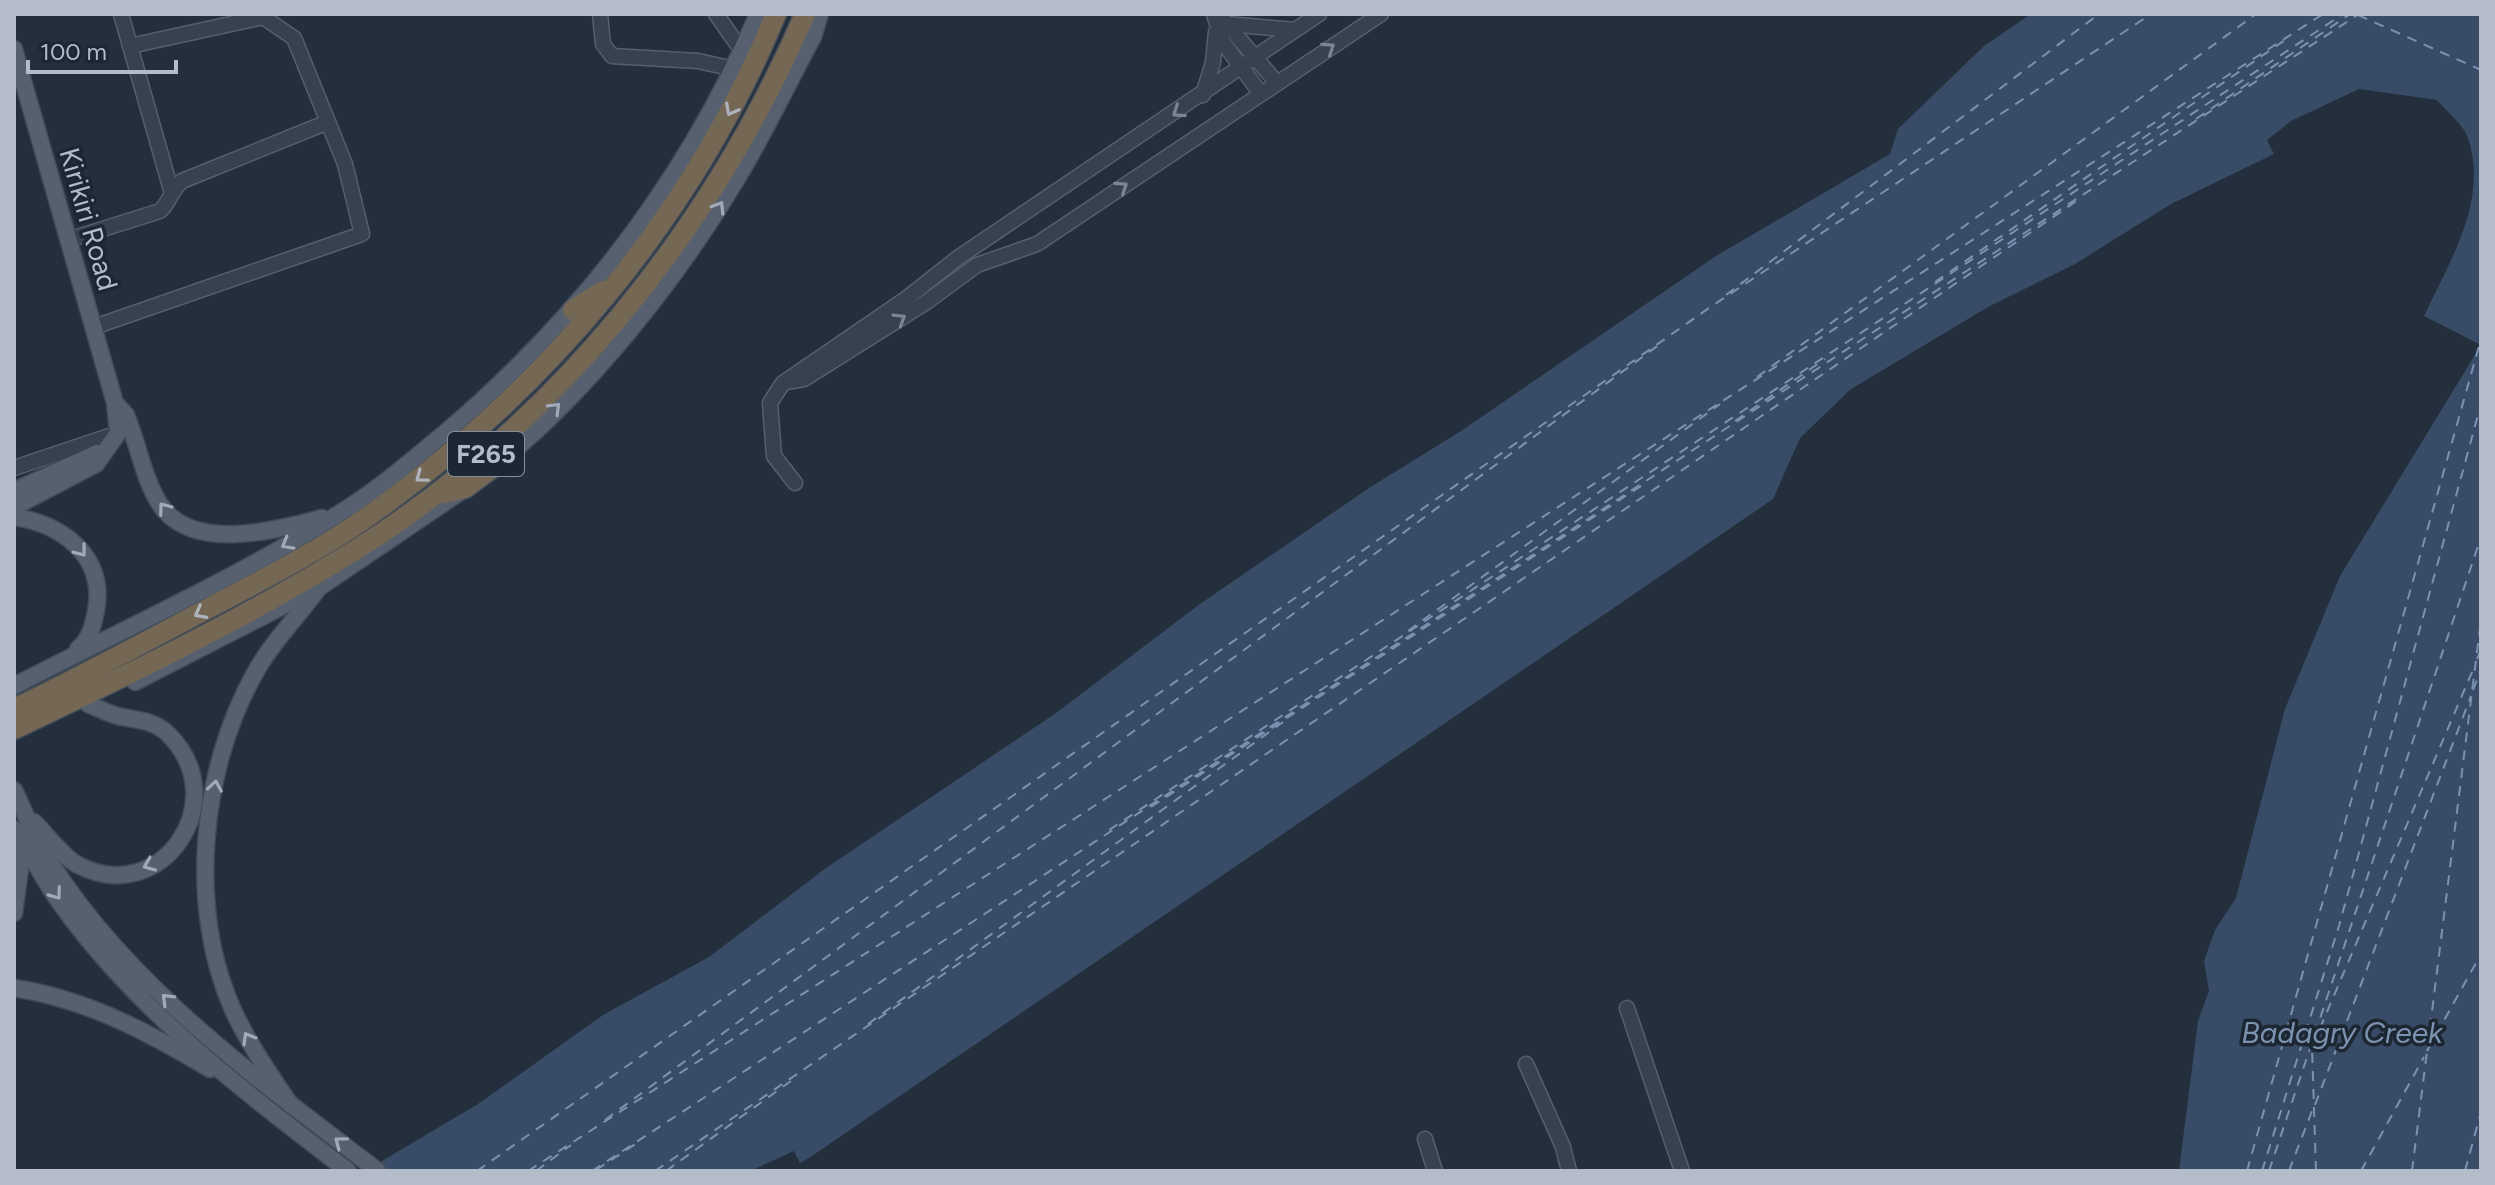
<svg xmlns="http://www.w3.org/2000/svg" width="2495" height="1185" font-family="Figtree,sans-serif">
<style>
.water{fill:#394c67}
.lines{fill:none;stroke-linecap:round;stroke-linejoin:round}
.ferry{stroke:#7c92b1;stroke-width:2;stroke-dasharray:10 8;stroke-linecap:butt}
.minor-casing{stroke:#565f6c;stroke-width:17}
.major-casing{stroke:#414a57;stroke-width:19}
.highway-casing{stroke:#434c59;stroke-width:23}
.minor{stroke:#38414e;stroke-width:14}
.major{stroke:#56606e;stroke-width:16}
.highway{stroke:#746855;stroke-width:20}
.oneway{stroke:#7c8592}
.oneway2{stroke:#aeb4bd}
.oneway3{stroke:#a1aab7}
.labels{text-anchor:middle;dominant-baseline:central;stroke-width:7;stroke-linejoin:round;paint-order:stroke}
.shield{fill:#1d2633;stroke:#878f9c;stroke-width:2}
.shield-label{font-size:26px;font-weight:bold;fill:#b4bcc9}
.street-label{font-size:28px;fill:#b4bcc9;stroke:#1d2633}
.water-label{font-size:30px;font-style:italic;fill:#7c92b1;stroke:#1d2633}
</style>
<rect width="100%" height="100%" fill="#242f3e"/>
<!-- water -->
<path class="water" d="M2031,14H2481V1171H2179L2198,1021L2209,991L2204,961L2215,930L2236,898L2285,709L2340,576L2481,345L2424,316C2449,262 2489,201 2468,138C2464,125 2446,111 2437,100L2359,89L2291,121L2267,140L2274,154L2171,204L2075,264L1988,307L1851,389L1800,438L1773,499L809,1158L800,1163L794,1151L750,1171H372L382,1161L478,1104L603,1015L709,957L826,868L1056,713L1200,604L1369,488L1461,431L1716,256L1890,154L1898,129L1984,46Z"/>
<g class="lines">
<!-- ferry -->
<g class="ferry">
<path d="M2358,15L2481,70"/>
<path d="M2196,119L2350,14"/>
<path d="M1935,282L2285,40"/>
<path d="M1726,295L2099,14"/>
<path d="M1757,377L2256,14"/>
<path d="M1735,421L1825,359"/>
<path d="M1408,631L1720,404"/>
<path d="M2477,659L2481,650"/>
<path d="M2473,690L2481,669"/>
<path d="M1151,807L1647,482"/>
<path d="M1109,830L2343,14"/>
<path d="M868,1024L1283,722"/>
<path d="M2427,1051L2481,954"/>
<path d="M2315,1105L2471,696"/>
<path d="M605,1120L1660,344"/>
<path d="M596,1170L640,1141"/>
<path d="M477,1171L1709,308L2151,14"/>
<path d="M528,1171L2323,14"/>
<path d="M536,1171L571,1145"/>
<path d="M592,1171L2359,14"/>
<path d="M655,1171L2078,200"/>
<path d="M666,1171L795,1078"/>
<path d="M2247,1171L2481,339"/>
<path d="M2262,1171L2339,926L2481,404"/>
<path d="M2269,1171L2481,537"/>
<path d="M2289,1171L2312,1111"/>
<path d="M2316,1171L2312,1047L2475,665"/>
<path d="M2361,1171L2424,1057"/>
<path d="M2412,1171L2481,620"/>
<path d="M2465,1171L2481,1112"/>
</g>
<defs>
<g id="minor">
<path d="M121,14L171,190"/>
<path d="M600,14L603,44L612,56L698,61L734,69"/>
<path d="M716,14L742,51"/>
<path d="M1214,14L1222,41L1261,94"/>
<path d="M1218,14L1277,83"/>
<path d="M1228,24L1295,30"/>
<path d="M1203,95L1213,62L1216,32"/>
<path d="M68,240L160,211C170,202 171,190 182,181L328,122"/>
<path d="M94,327L362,234L345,164L294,38L263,17L130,46"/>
<path d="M786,382L804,379L928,301L977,265L1037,244L1381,14"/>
<path d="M14,468L118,433"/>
<path d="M795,483L774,456L770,403L783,383L907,298L959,257L1319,14"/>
<path d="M1627,1008L1682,1171"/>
<path d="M1526,1064L1563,1147L1569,1171"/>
<path d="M1425,1139L1435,1171"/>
</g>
<g id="major">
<path d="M14,49L115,403L118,433L96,464L14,507"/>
<path d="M116,404L126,415C138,443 143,477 159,503C190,553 275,531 322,518"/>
<path d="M491,469C584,397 678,278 738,177C765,132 788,83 813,37L820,14"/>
<path d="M14,491L97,453"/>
<path d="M14,517C63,524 106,557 96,611C93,626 90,639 78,649"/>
<path d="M135,682L320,587L463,490"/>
<path d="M14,686C123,629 236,579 340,513C378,490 412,460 446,432C581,317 688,178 758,14"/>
<path d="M14,790C22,806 29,824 37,840C112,975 257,1079 378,1171"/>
<path d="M34,822C45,833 65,859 78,865C162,909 236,799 167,733C154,721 139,720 122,717C111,715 98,708 88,704"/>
<path d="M14,829C28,849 39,871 52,891C127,1003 242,1090 348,1171"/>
<path d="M14,835L20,869L14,913"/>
<path d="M14,988C86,999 148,1032 210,1069"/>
<path d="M290,1104C269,1073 248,1043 233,1010C187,907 201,769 255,673C271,643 297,618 317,590"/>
</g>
<g id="highway">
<path d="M573,310L603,291"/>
<path d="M444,493L465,488L500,462"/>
<path d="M14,709C79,678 143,643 207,609C262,580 319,551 370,515C547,389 693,216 776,14"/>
<path d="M14,729C130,674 248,617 357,549C556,424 712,229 805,14"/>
</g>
</defs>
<!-- minor casing -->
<use href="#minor" class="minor-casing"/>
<!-- major casing -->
<use href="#major" class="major-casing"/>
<!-- highway casing -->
<use href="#highway" class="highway-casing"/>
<!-- minor -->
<use href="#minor" class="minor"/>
<!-- major -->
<use href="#major" class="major"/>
<!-- highway -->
<use href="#highway" class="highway"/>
</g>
<!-- one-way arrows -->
<defs><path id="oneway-chevron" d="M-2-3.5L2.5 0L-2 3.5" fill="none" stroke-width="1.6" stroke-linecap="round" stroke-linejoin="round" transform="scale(2)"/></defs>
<g class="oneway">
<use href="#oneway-chevron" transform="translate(1329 48) rotate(-34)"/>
<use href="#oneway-chevron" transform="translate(1178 112) rotate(146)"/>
<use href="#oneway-chevron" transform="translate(1122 187) rotate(-34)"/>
<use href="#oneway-chevron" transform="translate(900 319) rotate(-32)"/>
</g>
<g class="oneway2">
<use href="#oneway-chevron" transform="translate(731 110) rotate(118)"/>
<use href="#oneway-chevron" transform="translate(421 477) rotate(143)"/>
<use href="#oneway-chevron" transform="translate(200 613) rotate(152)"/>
</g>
<g class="oneway3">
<use href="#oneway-chevron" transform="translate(719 207) rotate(-58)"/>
<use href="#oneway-chevron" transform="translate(555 408) rotate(-45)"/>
<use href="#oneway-chevron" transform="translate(164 508) rotate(-127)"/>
<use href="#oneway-chevron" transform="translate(287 544) rotate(150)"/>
<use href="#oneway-chevron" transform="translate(81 551) rotate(52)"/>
<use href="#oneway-chevron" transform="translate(215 786) rotate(-81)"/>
<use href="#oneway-chevron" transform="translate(149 865) rotate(158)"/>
<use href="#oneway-chevron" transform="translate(56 894) rotate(54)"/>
<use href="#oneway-chevron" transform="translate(167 999) rotate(-135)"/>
<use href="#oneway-chevron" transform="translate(248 1038) rotate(-120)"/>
<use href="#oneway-chevron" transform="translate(340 1142) rotate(-143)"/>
</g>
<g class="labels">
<!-- shield labels -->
<rect class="shield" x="448" y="432" width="76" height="44" rx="6"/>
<g class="shield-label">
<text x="486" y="454">F265</text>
</g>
<!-- street labels -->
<g class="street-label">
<text transform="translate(89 219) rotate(74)">Kirikiri Road</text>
</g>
<!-- water labels -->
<g class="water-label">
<text x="2342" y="1032">Badagry Creek</text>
</g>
</g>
<!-- border -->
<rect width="2495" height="1185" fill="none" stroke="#b4bcc9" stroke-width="32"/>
<!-- scale -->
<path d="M28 60v12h148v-12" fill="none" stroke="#b4bcc9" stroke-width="4"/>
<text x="40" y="60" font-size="24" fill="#b4bcc9" stroke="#1d2633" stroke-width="6" paint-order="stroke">100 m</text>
</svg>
